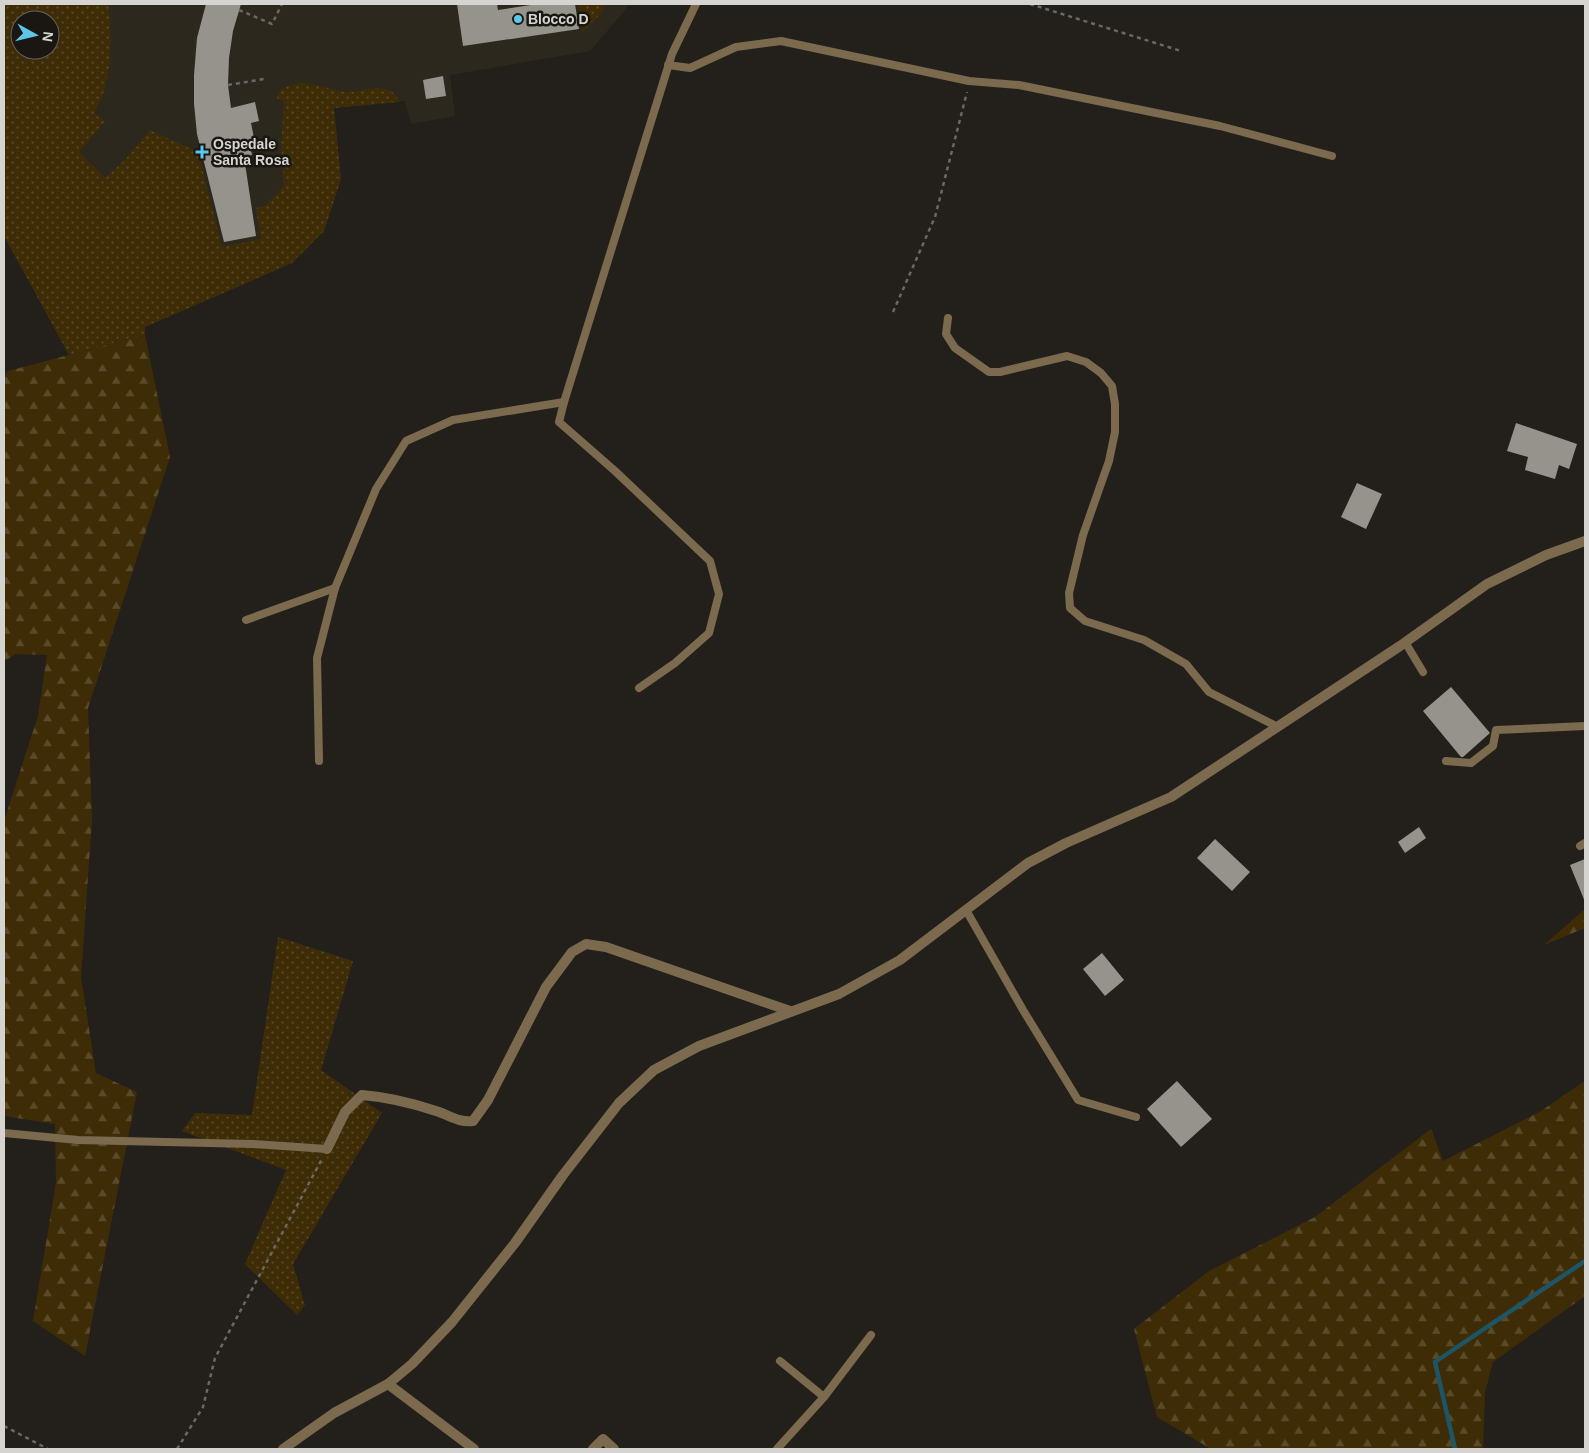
<svg xmlns="http://www.w3.org/2000/svg" width="1589" height="1453" font-family="Arial,sans-serif">
<style>
.built{fill:#2d281e}
.grass{fill:url(#grass-dots);fill-rule:evenodd}
.forest{fill:url(#forest-firs)}
.lines{fill:none;stroke-linecap:round;stroke-linejoin:round}
.stream{stroke:#1d5566;stroke-width:4.5}
.building{fill:#96938d}
.path{stroke:#6a6864;stroke-width:2.5;stroke-dasharray:4 4;stroke-linecap:butt}
.service{stroke:#7b6a4d;stroke-width:8}
.minor{stroke:#7b6a4d;stroke-width:10}
.poi-dot{fill:#5cc7e8;stroke:#1a1713;stroke-width:2}
.labels{text-anchor:middle;dominant-baseline:central;stroke-width:5;stroke-linejoin:round;paint-order:stroke}
.poi-label{font-size:14px;font-weight:bold;fill:#d5d4d1;stroke:#1a1713;text-anchor:start}
</style>
<defs>
<pattern id="grass-dots" width="8" height="8" patternUnits="userSpaceOnUse" patternTransform="scale(1.25)"><rect width="8" height="8" fill="#3e2c06"/><path d="M2 2h.1M6 6h.1" fill="none" stroke="#594a29" stroke-width="1.8" stroke-linecap="round"/></pattern>
<pattern id="forest-firs" width="22" height="20" patternUnits="userSpaceOnUse" patternTransform="scale(1.25)"><rect width="22" height="20" fill="#3e2c06"/><path d="M5 1l3.5 6h-7zM16 11l3.5 6h-7z" fill="#594a29"/></pattern>
</defs>
<rect width="100%" height="100%" fill="#23201c"/>
<!-- built -->
<path class="built" d="M82,4H628L625,10L590,51L450,75L455,116L411,124L405,101L334,108L341,179L324,231L292,263L145,327L62,118Z"/>
<!-- grass -->
<g class="grass">
<path d="M4,4H80L82,7V4H108C112,31 112,64 104,91C102,99 97,106 94,113L105,121L79,152L105,178L126,159L150,130L198,152L222,247L261,239L256,208L265,206L284,186L281,146L284,101L277,99L279,91C299,78 312,84 335,90C338,91 343,92 346,92C363,93 391,78 399,102L334,108L341,179L324,231L292,263L145,327V335L69,355L4,236ZM20,20H50V50H20Z"/>
<path d="M578,4H605L600,15L582,32Z"/>
<path d="M278,937L353,961L321,1070L382,1113L293,1264L305,1305L297,1315L245,1264L286,1170L182,1131L195,1113L252,1115Z"/>
</g>
<!-- forest -->
<g class="forest">
<path d="M145,335L170,457L88,708L92,819L81,977L96,1073L137,1092L85,1356L33,1321L56,1183L55,1124L4,1116V821L38,716L47,655L15,654L4,662V375L8,371Z"/>
<path d="M1585,909V928L1544,945Z"/>
<path d="M1585,1081V1296L1493,1362L1485,1392L1483,1449H1211L1157,1417L1134,1329L1209,1271L1315,1217L1431,1129L1443,1161L1541,1111Z"/>
</g>
<g class="lines">
<!-- stream -->
<path class="stream" d="M1455,1449L1435,1362L1585,1261"/>
</g>
<!-- building -->
<g class="building">
<path d="M206,4H241L233,31L229,58L228,85L231,108L255,102L259,121L251,123L254,138L249,140L252,155L244,157L256,236L224,242L197,134L194,104V75L197,38Z"/>
<path d="M457,4H497L498,10L537,4H575L579,29L463,46Z"/>
<path d="M443,76L446,96L426,99L423,80Z"/>
<path d="M1516,423L1577,444L1569,469L1559,465L1555,479L1525,470L1528,457L1507,451Z"/>
<path d="M1357,483L1382,494L1366,529L1341,517Z"/>
<path d="M1451,687L1490,733L1463,757H1461L1423,711Z"/>
<path d="M1419,827L1426,838L1405,853L1398,842Z"/>
<path d="M1215,839L1250,872L1232,891L1197,858Z"/>
<path d="M1585,859V902L1570,865Z"/>
<path d="M1102,953L1124,980L1105,996L1083,969Z"/>
<path d="M1177,1081L1212,1119L1181,1147L1147,1109Z"/>
</g>
<g class="lines">
<!-- path -->
<g class="path">
<path d="M1030,4L1181,51"/>
<path d="M239,10L272,24L282,4"/>
<path d="M228,85L264,79"/>
<path d="M893,312L935,217L967,92"/>
<path d="M4,1426L48,1449"/>
<path d="M177,1449L203,1407L215,1358L322,1159"/>
</g>
<!-- service -->
<g class="service">
<path d="M668,65L690,68L736,47L781,41L969,81L1019,85L1220,126L1332,156"/>
<path d="M948,318L946,334L955,348L989,372H1000L1067,356L1086,362L1101,373L1112,386L1115,404V432L1109,461L1083,535L1069,593L1070,608L1085,621L1144,640L1186,664L1209,692L1278,727"/>
<path d="M564,402L559,422L615,471L710,561L719,594L709,633L675,663L639,688"/>
<path d="M246,620L335,588"/>
<path d="M1405,642L1423,672"/>
<path d="M319,761L317,658L335,588L376,489L406,441L453,420L564,402L672,54L696,4"/>
<path d="M1446,761L1471,763L1493,746L1496,730L1585,726"/>
<path d="M1580,846L1585,843"/>
<path d="M966,910L1023,1010L1078,1100L1136,1117"/>
<path d="M4,1133L78,1140L253,1144L327,1149"/>
<path d="M780,1361L824,1397"/>
<path d="M777,1449L824,1397L871,1335"/>
</g>
<!-- minor -->
<g class="minor">
<path d="M327,1149L345,1112L362,1095C387,1097 412,1103 436,1111C449,1115 459,1123 473,1121L488,1100L546,987L572,952L586,944L606,947L790,1011"/>
<path d="M388,1384L474,1449"/>
<path d="M283,1449L334,1413L388,1384L412,1364L452,1322L515,1243L563,1175L619,1103L654,1070L699,1046L839,994L900,960L1028,863L1066,843L1171,797L1400,646L1487,584L1546,555L1585,541"/>
<path d="M593,1449L603,1439L614,1449"/>
</g>
</g>
<!-- markers -->
<g class="poi-dot">
<circle cx="518" cy="19" r="5"/>
<path d="M199.5 144.5h5v5h5v5h-5v5h-5v-5h-5v-5h5z"/>
</g>
<g class="labels">
<!-- poi labels -->
<g class="poi-label">
<text x="528" y="19">Blocco D</text>
<text x="213" y="144">Ospedale<tspan x="213" dy="16">Santa Rosa</tspan></text>
</g>
</g>
<!-- border -->
<rect width="1589" height="1453" fill="none" stroke="#d5d4d1" stroke-width="10"/>
<!-- north arrow -->
<g transform="translate(35 35) rotate(98)"><circle r="24" fill="#1a1713" stroke="#65635f"/>
<path d="M0-4L9 19L0 12L-9 19Z" fill="#5cc7e8"/>
<text y="-8" font-size="14" font-weight="bold" text-anchor="middle" fill="#d5d4d1">N</text>
</g>
</svg>
